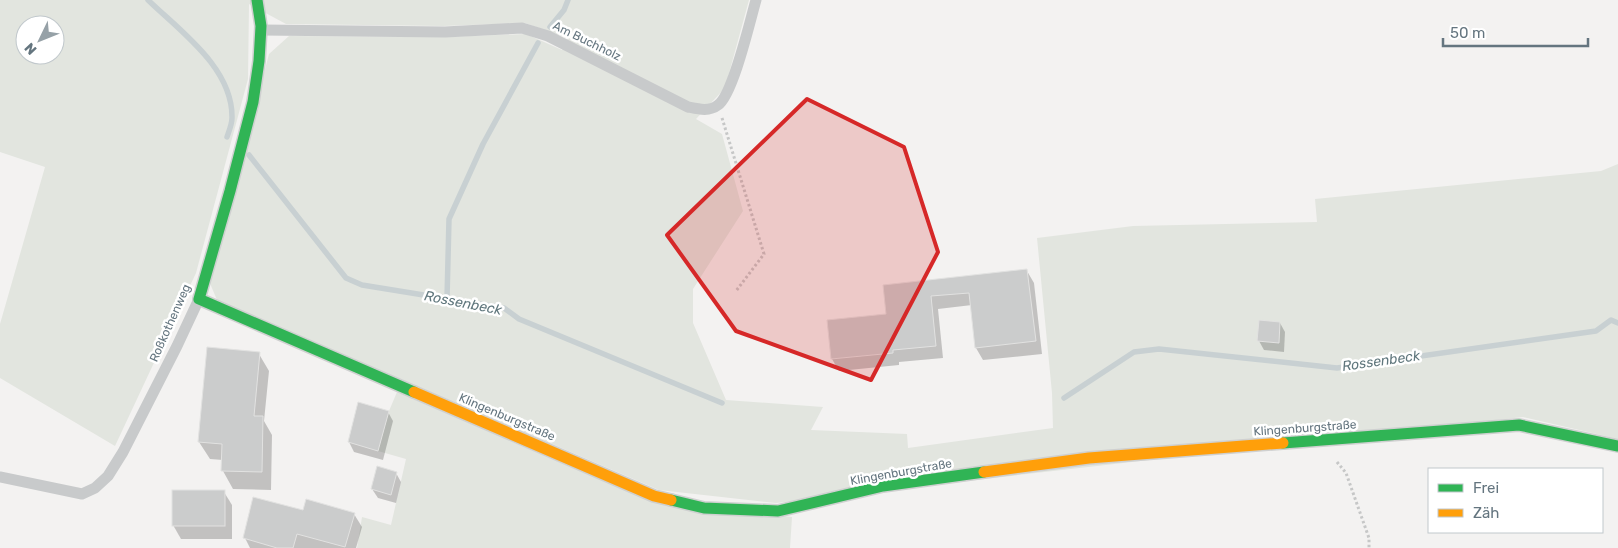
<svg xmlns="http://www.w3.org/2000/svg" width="1618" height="548" font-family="Rubik,sans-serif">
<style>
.green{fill:#e2e5df;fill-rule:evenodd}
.shadow{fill:#0003}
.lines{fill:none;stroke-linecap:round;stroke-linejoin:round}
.stream{stroke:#c8d0d2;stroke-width:5.5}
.building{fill:#cbcccc;stroke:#e2e2e1}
.fast-casing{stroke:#cfd0d0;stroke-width:14}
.slow-casing{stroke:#cfd0d0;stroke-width:14}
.path{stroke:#c6c7c7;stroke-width:3;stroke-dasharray:2.5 2.5;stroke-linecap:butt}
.lane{stroke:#c8cacb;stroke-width:11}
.fast{stroke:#30b455;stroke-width:11}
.slow{stroke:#ff9f0a;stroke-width:11}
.marked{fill:#d62828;fill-opacity:0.2;stroke:#d62828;stroke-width:4;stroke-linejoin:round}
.labels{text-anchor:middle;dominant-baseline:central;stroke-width:5;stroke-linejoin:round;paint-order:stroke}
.street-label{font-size:12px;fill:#64757f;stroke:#fff}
.water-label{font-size:14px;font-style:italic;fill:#60777d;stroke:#fff}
</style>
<rect width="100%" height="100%" fill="#f3f2f1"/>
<!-- green -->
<g class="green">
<path d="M0,0H749L725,88L696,119L722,134L743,211L693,289V323L726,400L823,407L811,430L907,434L908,448L1053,428L1052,393L1037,238L1133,226L1317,222L1315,199L1601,171L1618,164V439L1523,417L776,503L659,490L217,300L209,281L269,54L289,36L444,37L526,34L562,50L567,38L525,23L443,26L286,24L249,4L248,79L196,273L115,446L0,378V324L45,167L0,152ZM25,25H55V55H25Z"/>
<path d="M397,392L652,502L792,517L790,548H357L362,517L391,525L406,459L378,451L389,411Z"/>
</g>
<!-- shadow -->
<g class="shadow">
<path d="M1027,271L1034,283L1042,354L983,360L976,348L972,305L938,309L943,358L899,362V365L839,371L832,359L887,315L884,287Z"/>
<path d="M1280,323L1285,332L1284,352L1264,350L1259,341Z"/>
<path d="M259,354L269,371L264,421L272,435L271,490L233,489L223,471V460L210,459L199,442Z"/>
<path d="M359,404L388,412L393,421L383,460L354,452L349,442Z"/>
<path d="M396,473L401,482L396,503L378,498L372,489Z"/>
<path d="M224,492L232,505V539H181L173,525Z"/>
<path d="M304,512L354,514L362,527L356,548H250L245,538Z"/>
</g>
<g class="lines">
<!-- stream -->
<g class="stream">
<path d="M148,0C180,31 233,68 232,118C232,124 229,131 227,137"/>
<path d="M550,27L564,10L568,0"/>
<path d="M249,155L346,278L362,285L504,308L519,319L722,403"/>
<path d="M447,299L449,219L483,144L538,43"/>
<path d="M1064,398L1134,352L1159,349L1337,368L1596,331L1611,320L1618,323"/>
</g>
</g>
<!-- building -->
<g class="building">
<path d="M1027,269L1036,341L975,348L969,293L931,296L936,346L893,350V353L831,359L827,320L886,314L883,285Z"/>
<path d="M1259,320L1280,322L1279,343L1257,341Z"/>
<path d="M207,347L260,352L254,416H263L262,472L221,471L222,444L198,442Z"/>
<path d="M358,402L389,411L378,451L348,442Z"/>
<path d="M377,466L397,472L391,495L371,489Z"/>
<rect x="172" y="490" width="53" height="36"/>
<path d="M253,497L303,510L306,499L355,513L345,547L297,534L293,548H277L243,538Z"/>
</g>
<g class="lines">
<defs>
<g id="fast">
<path d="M257,0L261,26L259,61L253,102L230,191L199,299L414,392"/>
<path d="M1283,443L1519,425L1618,446"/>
<path d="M671,500L704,508L778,511L883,486L984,472"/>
</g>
<g id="slow">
<path d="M414,392L654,496L671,500"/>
<path d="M984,472L1089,458L1283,443"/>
</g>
</defs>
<!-- fast casing -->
<use href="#fast" class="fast-casing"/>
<!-- slow casing -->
<use href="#slow" class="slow-casing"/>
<!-- path -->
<g class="path">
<path d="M722,118L764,254L736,291"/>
<path d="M1337,462L1346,473L1369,538V548"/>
</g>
<!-- lane -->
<g class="lane">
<path d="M262,30L445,32L522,28L548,36L688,107C698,109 709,112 718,105C733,95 750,21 756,0"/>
<path d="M0,477L82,494L95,488L108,476L123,452L177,346L199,299"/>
</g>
<!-- fast -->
<use href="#fast" class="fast"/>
<!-- slow -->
<use href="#slow" class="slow"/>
</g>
<!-- marked area -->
<path class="marked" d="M807,99L904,147L938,252L871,380L736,331L667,235Z"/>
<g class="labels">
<!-- street labels -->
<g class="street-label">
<text transform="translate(587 41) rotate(26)">Am Buchholz</text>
<text transform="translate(170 323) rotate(-66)">Roßkothenweg</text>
<text transform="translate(507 417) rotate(23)">Klingenburgstraße</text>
<text transform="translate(1305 428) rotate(-4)">Klingenburgstraße</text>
<text transform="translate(901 472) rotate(-10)">Klingenburgstraße</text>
</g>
<!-- water labels -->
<g class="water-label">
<text transform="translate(463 303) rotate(11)">Rossenbeck</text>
<text transform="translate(1381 361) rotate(-8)">Rossenbeck</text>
</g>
</g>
<!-- legend -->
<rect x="1428" y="468" width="175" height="65" fill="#ffffff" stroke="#c1c8cc"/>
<rect x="1438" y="484" width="25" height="8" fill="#30b455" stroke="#c1c8cc"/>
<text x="1473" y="493" font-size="15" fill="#64757f">Frei</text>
<rect x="1438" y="509" width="25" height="8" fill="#ff9f0a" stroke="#c1c8cc"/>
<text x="1473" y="518" font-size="15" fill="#64757f">Zäh</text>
<!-- north arrow -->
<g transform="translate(40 40) rotate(227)"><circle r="24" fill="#ffffff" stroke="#c1c8cc"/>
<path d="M0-4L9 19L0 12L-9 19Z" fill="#96a1a7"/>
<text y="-8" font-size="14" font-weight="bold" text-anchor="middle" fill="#64757f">N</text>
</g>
<!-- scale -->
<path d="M1443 38v8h145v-8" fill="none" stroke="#64757f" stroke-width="2.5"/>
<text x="1450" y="38" font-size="15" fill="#64757f" stroke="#ffffff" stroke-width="4" paint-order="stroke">50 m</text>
</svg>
